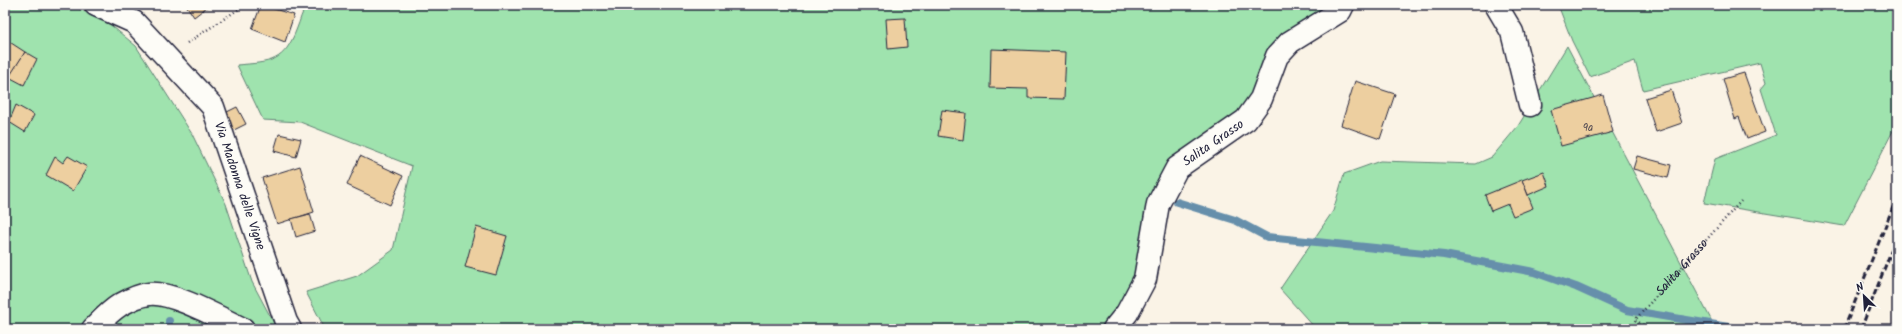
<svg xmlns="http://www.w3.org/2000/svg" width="1902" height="334" font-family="Kalam,sans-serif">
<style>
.green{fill:#9fe3ae;stroke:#608274}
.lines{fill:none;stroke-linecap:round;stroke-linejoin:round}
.stream{stroke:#668fab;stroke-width:8}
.building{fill:#edcfa0;stroke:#22223b}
.minor-casing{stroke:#22223b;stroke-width:25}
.path{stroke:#22223b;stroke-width:2.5;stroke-dasharray:1 3;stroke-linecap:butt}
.minor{stroke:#fdfcf7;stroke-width:22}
.rail{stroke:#22223b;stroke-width:3;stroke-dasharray:6 3;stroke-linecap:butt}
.labels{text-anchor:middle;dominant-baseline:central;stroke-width:3;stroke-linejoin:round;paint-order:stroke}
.number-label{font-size:11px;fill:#554d54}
.street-label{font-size:13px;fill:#22223b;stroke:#fdfcf7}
</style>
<rect width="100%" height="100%" fill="#faf3e6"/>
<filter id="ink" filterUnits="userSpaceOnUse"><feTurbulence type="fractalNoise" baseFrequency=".025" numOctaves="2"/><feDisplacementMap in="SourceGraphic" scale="8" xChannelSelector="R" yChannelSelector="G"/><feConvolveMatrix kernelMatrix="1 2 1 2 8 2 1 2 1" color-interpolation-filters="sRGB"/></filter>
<g filter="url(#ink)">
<!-- green -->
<g class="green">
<path d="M5,5H71L107,22L136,46L192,134L226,204L252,282L277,329H5Z"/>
<path d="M307,5H1329L1245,109L1182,154L1125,300L1104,329H325L306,292L357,276L393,250L412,166L300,122L263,120L237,65C271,62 284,63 297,28C300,21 302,11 307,5Z"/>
<path d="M1558,5H1897V123L1844,226L1704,203L1715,159L1776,135L1761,89L1766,83L1760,63L1643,90L1635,61L1590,77L1572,41Z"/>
<path d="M1567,46L1716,329H1316L1280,289L1333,211L1344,174L1380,161L1476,164L1492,157L1518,126Z"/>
</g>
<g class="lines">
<!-- stream -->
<g class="stream">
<path d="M1177,202L1235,220L1267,237L1444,255L1534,272L1576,287L1627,310L1740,329"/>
<path d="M169,321V329"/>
</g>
</g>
<!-- building -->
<g class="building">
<path d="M186,5H206L207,7L194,17Z"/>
<path d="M261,5L294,15L285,42L252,29Z"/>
<path d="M905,18L907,47L888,49L886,19Z"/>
<path d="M5,39L25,52L7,82L5,81Z"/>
<path d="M991,49L1066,52L1064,99L1028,98V89L990,88Z"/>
<path d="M25,52L37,59L24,85L9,77Z"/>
<path d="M1744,73L1765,132L1747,139L1739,117L1735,119L1723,79Z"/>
<path d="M1355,81L1395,94L1380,139L1341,125Z"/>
<path d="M1671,90L1682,123L1656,132L1645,98Z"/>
<path d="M1603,95L1613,132L1561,146L1551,110Z"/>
<path d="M16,105L34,115L25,132L9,122Z"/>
<path d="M237,107L246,124L230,132L221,115Z"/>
<path d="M942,110L966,113L963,140L938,136Z"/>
<path d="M279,134L301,139L296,157L274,151Z"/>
<path d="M68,156L87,167L73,191L46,175L55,157L63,163Z"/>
<path d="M360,156L403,176L390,205L347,185Z"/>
<path d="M1637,156L1671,165L1668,178L1633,169Z"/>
<path d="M300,166L314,212L277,224L262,178Z"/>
<path d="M1544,172L1549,186L1528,195L1522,180Z"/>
<path d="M1522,180L1533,208L1513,216L1508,204L1491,211L1485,195Z"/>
<path d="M310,214L315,231L296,237L291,219Z"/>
<path d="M476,227L507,236L496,275L465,267Z"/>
</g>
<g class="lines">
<defs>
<g id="minor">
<path id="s2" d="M96,5L134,22L213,107L286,322L290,329"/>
<path d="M1496,5L1512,32L1530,105"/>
<path d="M93,329C101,321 110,311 120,305C129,300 139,295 149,294C172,291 221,319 243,329"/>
<path id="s3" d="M1114,329L1127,313L1145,279L1158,204L1177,168L1246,120L1261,99L1277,56L1290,42L1340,11L1343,5"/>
</g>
</defs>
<!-- minor casing -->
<use href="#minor" class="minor-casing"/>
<!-- path -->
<g class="path">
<path d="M187,43L245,5"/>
<path id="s1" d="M1650,329L1635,320L1741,201"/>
</g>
<!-- minor -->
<use href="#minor" class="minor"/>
<!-- rail -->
<g class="rail">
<path d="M1844,329L1897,197"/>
<path d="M1861,329L1897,236"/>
</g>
</g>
</g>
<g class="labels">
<!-- number labels -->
<g class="number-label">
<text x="1588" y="128">9a</text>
</g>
<!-- street labels -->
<g class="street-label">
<text stroke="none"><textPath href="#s3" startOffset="220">Salita Grasso</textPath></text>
<text stroke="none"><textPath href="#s2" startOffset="241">Via Madonna delle Vigne</textPath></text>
<text stroke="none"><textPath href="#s1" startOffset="88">Salita Grasso</textPath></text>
</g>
</g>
<!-- margin -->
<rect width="1902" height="334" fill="none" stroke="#fdfcf7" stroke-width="20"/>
<rect x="10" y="10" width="1882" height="314" fill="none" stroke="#22223b" stroke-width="1.5" filter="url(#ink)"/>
<!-- north arrow -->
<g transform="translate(1864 296) rotate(335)" stroke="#fdfcf7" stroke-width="3" paint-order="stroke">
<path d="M0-3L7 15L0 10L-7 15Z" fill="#22223b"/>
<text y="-6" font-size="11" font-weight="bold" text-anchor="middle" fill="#22223b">N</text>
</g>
</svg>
